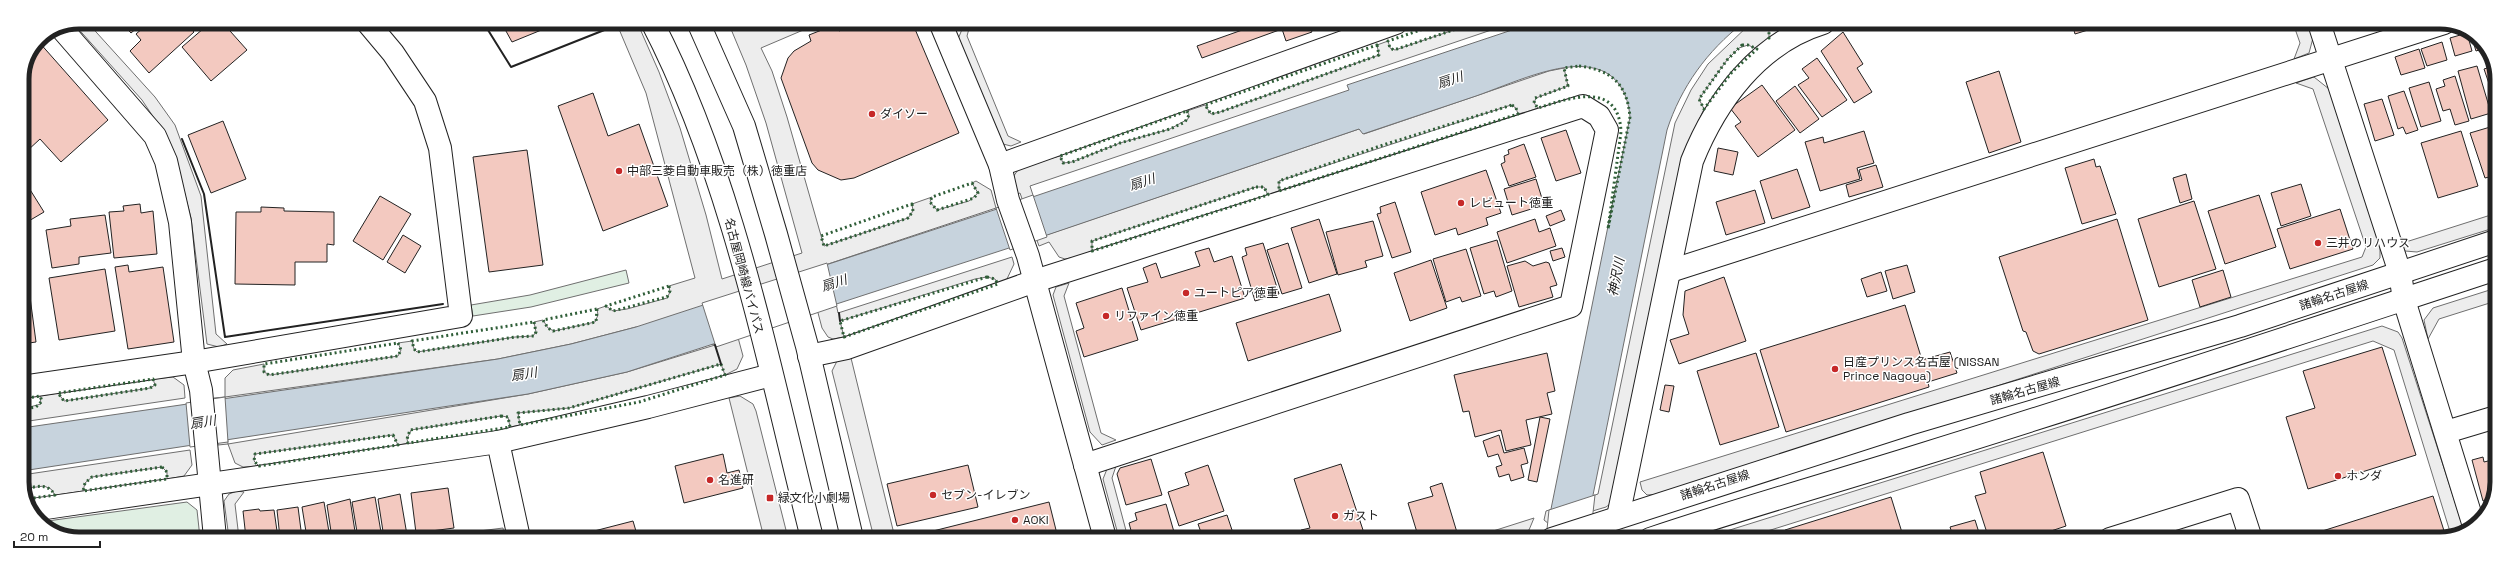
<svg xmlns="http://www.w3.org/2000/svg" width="2519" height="561" font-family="'Space Grotesk','Noto Sans JP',sans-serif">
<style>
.green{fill:#e0efe3;stroke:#6f6f6f}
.parking{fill:#ededed;stroke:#6f6f6f;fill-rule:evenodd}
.water{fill:#c7d3dd;stroke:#6f6f6f}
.pier{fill:#fff;stroke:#6f6f6f}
.building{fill:#f3c9c0;stroke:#222}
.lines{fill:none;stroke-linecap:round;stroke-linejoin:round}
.minor-casing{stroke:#222;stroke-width:24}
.major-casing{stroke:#222;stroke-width:24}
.minor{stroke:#fff;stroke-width:22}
.major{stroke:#fff;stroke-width:22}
.hedge{stroke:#2f5e38;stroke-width:3;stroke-dasharray:2 3;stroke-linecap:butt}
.wall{stroke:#222;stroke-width:2}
.poi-dot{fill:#c62828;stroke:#fff;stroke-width:1.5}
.labels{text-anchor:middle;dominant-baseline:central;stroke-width:3;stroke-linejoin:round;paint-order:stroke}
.poi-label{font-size:12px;fill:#222;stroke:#fff;text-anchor:start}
.street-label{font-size:12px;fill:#222;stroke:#fff}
.water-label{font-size:13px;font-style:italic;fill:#222;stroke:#fff}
.rim{fill:none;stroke:#222;stroke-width:5}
</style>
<rect width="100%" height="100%" fill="#fff"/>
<!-- green -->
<g class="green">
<path d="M626,270L629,283L531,307L473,316L471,305L530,295Z"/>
<path d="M187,502L197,510L200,538H68L40,522Z"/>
</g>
<!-- parking -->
<g class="parking">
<path d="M79,22H87L155,97L175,125L201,196L216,334L227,344L219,347L207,344L191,218L176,160L164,133L142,100L74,24Z"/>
<path d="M616,22H637L659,72L680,128L706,215L722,279L802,253L766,123L746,65L728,22H822L761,48L772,71L787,117L824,246L908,218L913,211L912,204L932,197L930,202L937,210L969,201L978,193L972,183L976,181L991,190L996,208L828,264L838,313L1012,257L1014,264L1006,281L998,284L995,279L987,277L975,279L840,321L844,337L833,339L828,337L822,328L807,271L727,297L743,356L737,369L725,375L721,364L569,408L518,413L520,425L510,427L508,417L501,416L411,430L407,439L408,443L398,445L393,435L255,454L254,461L259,466L243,467L235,463L228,444L218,445L214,398L225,397V378L233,370L264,364V372L270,375L398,356L401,350L398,343L412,341L414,349L417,352L515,337L533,336L536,332L534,322L543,320L548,328L554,331L595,322L598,315L597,309L606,306L613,311L627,309L667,298L670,292L669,286L695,278L646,93ZM636,327L715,345L627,372L528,394L228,444L225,397L498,359L571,344Z"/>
<path d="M1474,23H1512L1030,186L1046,235L1359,129L1364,134L1549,71L1564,68L1568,86L1536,98L1534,103L1538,108L1526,112L1518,114L1516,108L1511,105L1499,109L1279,181V191L1268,195L1264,187H1256L1092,241V251L1076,257L1065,259L1059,257L1049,242L1039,246L1020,193L1017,194L1013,177L1018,170L1025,165L1060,156L1063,163L1072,162L1120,143L1170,129L1188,119L1189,115L1187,111L1205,105L1211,114L1220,112L1379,55L1377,45L1388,41L1390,48L1395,50Z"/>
<path d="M1751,23H1772L1769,28V38L1757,49L1748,45L1739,48L1727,60L1699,99L1704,109L1689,141L1610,504L1606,507L1549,524L1544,520L1546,511L1598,494L1675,123L1691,90L1708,64Z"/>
<path d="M2293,23H2308L2313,38L2309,53L2294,59L2300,43Z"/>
<path d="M970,25L967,36L1008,136L1021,142L1011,146L1003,144L958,39L963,27Z"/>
<path d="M2314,77L2329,89L2380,246V258L2373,265L1661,494L1647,495L1642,490L1640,482L2362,257L2366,247L2313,89L2296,83Z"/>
<path d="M2497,213V227L2417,252L2405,251L2400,243V237L2409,241Z"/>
<path d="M1069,283L1064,296L1101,433L1116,440L1102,445L1090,432L1053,295L1056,287Z"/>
<path d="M2496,288V301L2439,319L2428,339L2424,320L2433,308Z"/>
<path d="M2382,326L2398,332L2402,338L2464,530L2451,535L2394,350L2373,341L1742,539H1701Z"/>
<path d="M851,358L895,538H874L832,371L837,361Z"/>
<path d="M173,377L184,385L185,398L22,422V409L41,404L40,396L58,393L64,401L150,388L155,385L153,379Z"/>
<path d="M740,396L753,404L756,411L788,538H764L729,398Z"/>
<path d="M190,450L192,465L184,476L167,479V472L162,467L92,477L85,483L83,491L55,495L51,489L44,486L22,489V475Z"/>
<path d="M1117,463L1112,478L1128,538H1119L1103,479L1107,469Z"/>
<path d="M237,491L244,492L235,504L239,538H229L224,501L229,494Z"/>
<path d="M1534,518L1529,530L1502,539H1468Z"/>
<path d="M503,528L505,538H424Z"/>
</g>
<!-- water -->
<path class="water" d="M1533,23H1743C1707,51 1681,87 1667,130L1592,500L1550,514L1630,117C1628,94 1618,73 1593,68C1560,60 1508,85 1476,96C1438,109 1401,121 1363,134L1359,129L1009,248L627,372L528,394L22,471V428L498,359L571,344L636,327L997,209L1349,90L1347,85Z"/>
<!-- pier -->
<g class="pier">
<path d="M1033,195L1047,237L1010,250L996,208Z"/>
<path d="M827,263L837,306L716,347L702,303Z"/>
<path d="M225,397L228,442L190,447L186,403Z"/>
<path d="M1595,495L1590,539H1546L1549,510Z"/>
</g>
<!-- building -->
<g class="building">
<path d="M121,22H144L131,33Z"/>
<path d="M150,22H185L194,32L149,73L130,51L141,40L136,34Z"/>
<path d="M211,22H222L247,50L211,81L182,47Z"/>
<path d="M501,22H561L512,42Z"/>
<path d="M861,22H912L959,133L854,178L841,180L818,170L812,163L781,78L788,58L794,51L811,41L809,35L837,24L839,31Z"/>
<path d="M1226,23H1245L1231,28Z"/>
<path d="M1262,23H1308L1312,32L1286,41L1282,29L1202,58L1197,46Z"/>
<path d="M2072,23H2104V25L2075,34Z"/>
<path d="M1843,32L1863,64L1857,68L1872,92L1854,103L1821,51Z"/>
<path d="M2467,33L2472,51L2455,56L2450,38Z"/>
<path d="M2471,35L2483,41L2485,48L2476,51Z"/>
<path d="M38,41L108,120L61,162L40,139L27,151L22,146V79Z"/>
<path d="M2442,42L2447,60L2427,66L2421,49Z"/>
<path d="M2419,49L2425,68L2401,75L2395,57Z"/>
<path d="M1817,58L1847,100L1822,117L1798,85L1809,78L1802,69Z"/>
<path d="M2477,66L2491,113L2471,119L2458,71Z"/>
<path d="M2493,66L2497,75V107L2484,69Z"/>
<path d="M1999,71L2021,142L1989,153L1966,82Z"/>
<path d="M2455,76L2469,121L2455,125L2450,109L2443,111L2436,89L2445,86L2443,80Z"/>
<path d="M2429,82L2441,121L2421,127L2409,88Z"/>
<path d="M1762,85L1795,130L1758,157L1735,126L1741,122L1730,108Z"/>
<path d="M1795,86L1819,119L1800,133L1776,101Z"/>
<path d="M2404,91L2418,130L2406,134L2403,127L2398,129L2388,96Z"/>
<path d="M593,93L608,136L639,124L668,206L603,231L558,106Z"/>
<path d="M2382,99L2394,135L2375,141L2364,104Z"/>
<path d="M223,121L246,179L211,193L188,135Z"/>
<path d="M2497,125V175L2485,178L2470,133Z"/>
<path d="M1566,130L1581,173L1556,181L1541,138Z"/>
<path d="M1864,131L1874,163L1857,168L1860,179L1820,191L1805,142L1823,137L1824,143Z"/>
<path d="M2461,131L2478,186L2438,198L2421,143Z"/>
<path d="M1524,144L1536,177L1509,186L1501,164L1505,162L1504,156L1509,154L1508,150Z"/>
<path d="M1718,148L1738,152L1733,175L1714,171Z"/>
<path d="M527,150L543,265L489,272L473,157Z"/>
<path d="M2094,159L2096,167L2100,166L2116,214L2082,224L2065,168Z"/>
<path d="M1876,165L1883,187L1849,197L1846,185L1862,180L1859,170Z"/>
<path d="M1797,169L1810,207L1772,219L1760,181Z"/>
<path d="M1486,170L1501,213L1486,218L1488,225L1458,235L1456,228L1435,235L1421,192Z"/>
<path d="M2186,174L2192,199L2180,203L2173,178Z"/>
<path d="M1536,179L1544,205L1512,215L1504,189Z"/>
<path d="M2301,184L2311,216L2281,226L2271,193Z"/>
<path d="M29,188L44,212L22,225V193Z"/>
<path d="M1755,190L1765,223L1726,235L1716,202Z"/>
<path d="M2259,195L2276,247L2225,264L2208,211Z"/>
<path d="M380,196L411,214L383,260L353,241Z"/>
<path d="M2194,201L2216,269L2159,287L2138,219Z"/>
<path d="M1395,202L1411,252L1392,258L1377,214L1381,213L1380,207Z"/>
<path d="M140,204L141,213L153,211L157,254L114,258L109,212L124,211L123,206Z"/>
<path d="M261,207L284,208V211L334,212V245L327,244V262H295V285L235,284L236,212H261Z"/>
<path d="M2340,209L2353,249L2290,269L2277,229Z"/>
<path d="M1561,210L1565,220L1550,226L1546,216Z"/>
<path d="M105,215L111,253L79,257V264L52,268L46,230L71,226L70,219Z"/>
<path d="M1319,219L1337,274L1309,283L1291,228Z"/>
<path d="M1535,219L1539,232L1550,228L1556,246L1507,263L1497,232Z"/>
<path d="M2117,219L2148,320L2039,354L2033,351L2026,332L2023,331L1999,257Z"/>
<path d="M1373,221L1383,256L1365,261L1367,267L1338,275L1326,232Z"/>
<path d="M403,235L421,246L405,273L387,262Z"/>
<path d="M1497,240L1512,291L1496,297L1494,291L1484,294L1470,248Z"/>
<path d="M1263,243L1279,294L1255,301L1242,257L1247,255L1245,248Z"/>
<path d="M1288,243L1302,288L1282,294L1267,250Z"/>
<path d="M1209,248L1214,262L1232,256L1245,298L1141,330L1127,288L1148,282L1143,268L1156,263L1161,278L1200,266L1195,252Z"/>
<path d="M1562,248L1565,257L1553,261L1550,251Z"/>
<path d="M1466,249L1481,296L1462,302L1460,297L1446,302L1433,259Z"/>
<path d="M22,258L29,274L22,276Z"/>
<path d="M1431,260L1447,308L1410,321L1394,273Z"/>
<path d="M1525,261L1533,266L1546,262L1549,263L1557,285L1550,287L1553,297L1519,307L1507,266Z"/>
<path d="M128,265L129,272L163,267L174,342L128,349L115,267Z"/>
<path d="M1907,265L1915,292L1893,299L1885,271Z"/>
<path d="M105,269L115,331L59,340L49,278Z"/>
<path d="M2223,270L2231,297L2200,307L2192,280Z"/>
<path d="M1881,272L1887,291L1867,297L1861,279Z"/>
<path d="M1724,277L1746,341L1679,364L1670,340L1689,334L1683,315L1685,291Z"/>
<path d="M1122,288L1138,340L1084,357L1076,331L1084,328L1076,303Z"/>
<path d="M1329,294L1341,331L1248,361L1236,323Z"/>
<path d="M30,297L36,342L22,344V298Z"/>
<path d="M1905,305L1922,360L1950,352L1957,373L1928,382L1929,387L1786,432L1760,350Z"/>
<path d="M2382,347L2416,455L2308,489L2286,417L2315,408L2303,371Z"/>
<path d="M1547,353L1555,391L1547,393L1552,414L1526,420L1531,445L1506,451L1501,430L1475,437L1469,411L1463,412L1454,375Z"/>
<path d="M1756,353L1779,427L1720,445L1697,371Z"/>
<path d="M1665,385L1674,386L1669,412L1660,410Z"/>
<path d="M1540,417L1550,419L1537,482L1528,480Z"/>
<path d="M1499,435L1504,453L1524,448L1528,463L1521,465L1524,477L1511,481L1509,474L1499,477L1496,467L1502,465L1498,454L1488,457L1483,441Z"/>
<path d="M2043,452L2066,526L2027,539H1989L1975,496L1986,493L1980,472Z"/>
<path d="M723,454L727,473L739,470L743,488L684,503L675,466Z"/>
<path d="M2483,457L2484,462L2496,459V493L2493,498L2483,501L2472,460Z"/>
<path d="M1151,459L1162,495L1126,505L1117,474L1120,468Z"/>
<path d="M1341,464L1366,539L1304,538L1301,530L1310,528L1294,479Z"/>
<path d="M968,465L978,507L897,526L887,484Z"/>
<path d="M1208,465L1224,511L1179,526L1168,492L1189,485L1185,473Z"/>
<path d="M1442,483L1459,539H1419L1408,503L1433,496L1430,487Z"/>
<path d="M448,488L454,528L416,533L411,493Z"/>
<path d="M400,494L407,535L384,538L378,499Z"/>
<path d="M2433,496L2446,537L2440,539H2297Z"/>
<path d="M375,497L382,538H358L352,502Z"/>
<path d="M1891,497L1904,539H1788L1785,530Z"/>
<path d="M350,499L356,538H332L327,505Z"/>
<path d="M324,502L330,538H307L302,507Z"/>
<path d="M1049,502L1058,538H905Z"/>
<path d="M1166,504L1174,532L1153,538H1133L1129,523L1137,520L1135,513Z"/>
<path d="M298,507L302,538H280L277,510Z"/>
<path d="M259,509L260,511L274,510L278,538H246L243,511Z"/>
<path d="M1227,515L1233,533L1220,538H1203L1198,524Z"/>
<path d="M1975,520L1981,539H1954L1950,527Z"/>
<path d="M633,521L638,538H567Z"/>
<path d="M1192,531L1195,538H1168Z"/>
<path d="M2226,533L2228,539H2206Z"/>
</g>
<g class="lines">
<defs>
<g id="minor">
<path d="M940,22L1000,165L1008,200L1028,256L1105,538"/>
<path d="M2319,23L2400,273L2404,300L2474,526"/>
<path d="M62,29L155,136L166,161L180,222L194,362L201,390L215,538"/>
<path d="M1000,165L1396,23"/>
<path d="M1670,271L2444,23"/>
<path d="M809,356L847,348L1035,281L1583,106L1599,116L1607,130L1571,306L1085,465"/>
<path d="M22,387L194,362L461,316L440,148L425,101L393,53L367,22"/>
<path d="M2446,432L2496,417"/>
<path d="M498,442L519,538"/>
<path d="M32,510L498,442L648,407L771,375"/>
<path d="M1618,517L1692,161C1716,101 1758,43 1823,23"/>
<path d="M2110,539L2238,499L2251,539"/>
</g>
<g id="major">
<path d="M652,22C733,178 769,368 812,538"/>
<path d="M698,22L744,126L776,234L807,346L852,538"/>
<path d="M1552,539L1909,424L2240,326L2496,241"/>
<path d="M1650,539C1742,508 1835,482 1927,453C2118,394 2307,331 2496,269"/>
</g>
</defs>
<!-- minor casing -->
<use href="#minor" class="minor-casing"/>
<!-- major casing -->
<use href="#major" class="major-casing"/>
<!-- minor -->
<use href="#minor" class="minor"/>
<!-- major -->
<use href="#major" class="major"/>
<!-- hedge -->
<g class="hedge">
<path d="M1441,23L1388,41L1390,48L1394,50L1474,23"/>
<path d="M1772,23L1769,28V38L1772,37"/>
<path d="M1377,45L1379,55L1220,112L1211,114L1205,105Z"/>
<path d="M1742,45H1748L1757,49L1732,72L1704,109L1699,99L1727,60Z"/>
<path d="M1579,66C1612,70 1627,84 1630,117L1608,229L1621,132C1619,80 1569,98 1538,108L1534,103L1535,98L1568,86L1564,68Z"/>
<path d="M1512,105L1516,108L1518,114L1279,191V181L1383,145Z"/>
<path d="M1187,111L1189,115L1185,122L1170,129L1120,143L1072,162L1063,163L1060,156Z"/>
<path d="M972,183L978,193L974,198L937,210L930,202L932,197Z"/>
<path d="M1256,187H1264L1268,195L1092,251V241Z"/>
<path d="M912,204L913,211L908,218L824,246L821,236Z"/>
<path d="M987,277L995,279L998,284L844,337L840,321Z"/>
<path d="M669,286L670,291L667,297L613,311L606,306Z"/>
<path d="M597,309L596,322L553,331L548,328L543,320Z"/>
<path d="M534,322L536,332L534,336L515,337L417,352L414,349L412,341Z"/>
<path d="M398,343L401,350L398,356L269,375L264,372V364Z"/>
<path d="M721,364L725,375L639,402L520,425L518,413L569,408Z"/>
<path d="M153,379L155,385L150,388L64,401L58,393Z"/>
<path d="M22,399L40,396L42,401L36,407L22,409"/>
<path d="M501,416L508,417L510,427L408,443L407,439L410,430Z"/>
<path d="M393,435L398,445L259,466L254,461L255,454Z"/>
<path d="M162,467L167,472V479L83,491L85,483L92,477Z"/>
<path d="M23,489C36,487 47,482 55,495L27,499"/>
</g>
<!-- wall -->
<g class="wall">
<path d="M483,22L511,67L617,25"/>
<path d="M182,139L204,194L225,337L443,304"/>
<path d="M839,313L840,321"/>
<path d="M715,345L721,364"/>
</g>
</g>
<!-- markers -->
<g class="poi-dot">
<circle cx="872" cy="114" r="4"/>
<circle cx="619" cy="171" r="4"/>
<circle cx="1461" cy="203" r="4"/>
<circle cx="2318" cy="243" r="4"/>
<circle cx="1186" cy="293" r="4"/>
<circle cx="1106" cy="316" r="4"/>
<circle cx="1835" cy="369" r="4"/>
<circle cx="2338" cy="476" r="4"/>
<circle cx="710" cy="480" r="4"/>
<circle cx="933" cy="495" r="4"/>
<rect x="766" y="494" width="8" height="8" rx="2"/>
<circle cx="1335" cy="516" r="4"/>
<circle cx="1015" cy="520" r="4"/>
</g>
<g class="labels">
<!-- poi labels -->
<g class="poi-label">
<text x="880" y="114">ダイソー</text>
<text x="627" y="171">中部三菱自動車販売（株）徳重店</text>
<text x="1469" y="203">レビュート徳重</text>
<text x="2326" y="243">三井のリハウス</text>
<text x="1194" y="293">ユートピア徳重</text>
<text x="1114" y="316">リファイン徳重</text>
<text x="1843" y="362">日産プリンス名古屋 (NISSAN<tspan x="1843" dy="14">Prince Nagoya)</tspan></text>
<text x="2346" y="476">ホンダ</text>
<text x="718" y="480">名進研</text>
<text x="941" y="495">セブン-イレブン</text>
<text x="778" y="498">緑文化小劇場</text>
<text x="1343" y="516">ガスト</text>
<text x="1023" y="520">AOKI</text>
</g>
<!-- street labels -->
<g class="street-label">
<text transform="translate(744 276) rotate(75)">名古屋岡崎線バイパス</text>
<text transform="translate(2334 295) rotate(-18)">諸輪名古屋線</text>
<text transform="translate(2025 391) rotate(-16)">諸輪名古屋線</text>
<text transform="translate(1715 485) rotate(-18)">諸輪名古屋線</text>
</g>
<!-- water labels -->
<g class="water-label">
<text transform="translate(1450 80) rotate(-18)">扇川</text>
<text transform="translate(1142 182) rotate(-18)">扇川</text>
<text transform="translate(1616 277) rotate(-79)">神沢川</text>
<text transform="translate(834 283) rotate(-18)">扇川</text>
<text transform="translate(524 374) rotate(-9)">扇川</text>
<text transform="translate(203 422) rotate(-9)">扇川</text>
</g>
</g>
<!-- crop -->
<path d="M0 0H2519V561H0ZM79 29H2440A50 50 0 0 1 2490 79V482A50 50 0 0 1 2440 532H79A50 50 0 0 1 29 482V79A50 50 0 0 1 79 29Z" fill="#fff" fill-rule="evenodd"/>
<path class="rim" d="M79 29H2440A50 50 0 0 1 2490 79V482A50 50 0 0 1 2440 532H79A50 50 0 0 1 29 482V79A50 50 0 0 1 79 29Z"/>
<!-- scale -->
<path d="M14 541v6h86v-6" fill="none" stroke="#222222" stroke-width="2"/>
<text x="20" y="541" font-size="12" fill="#222222" stroke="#ffffff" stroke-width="3" paint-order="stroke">20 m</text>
</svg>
